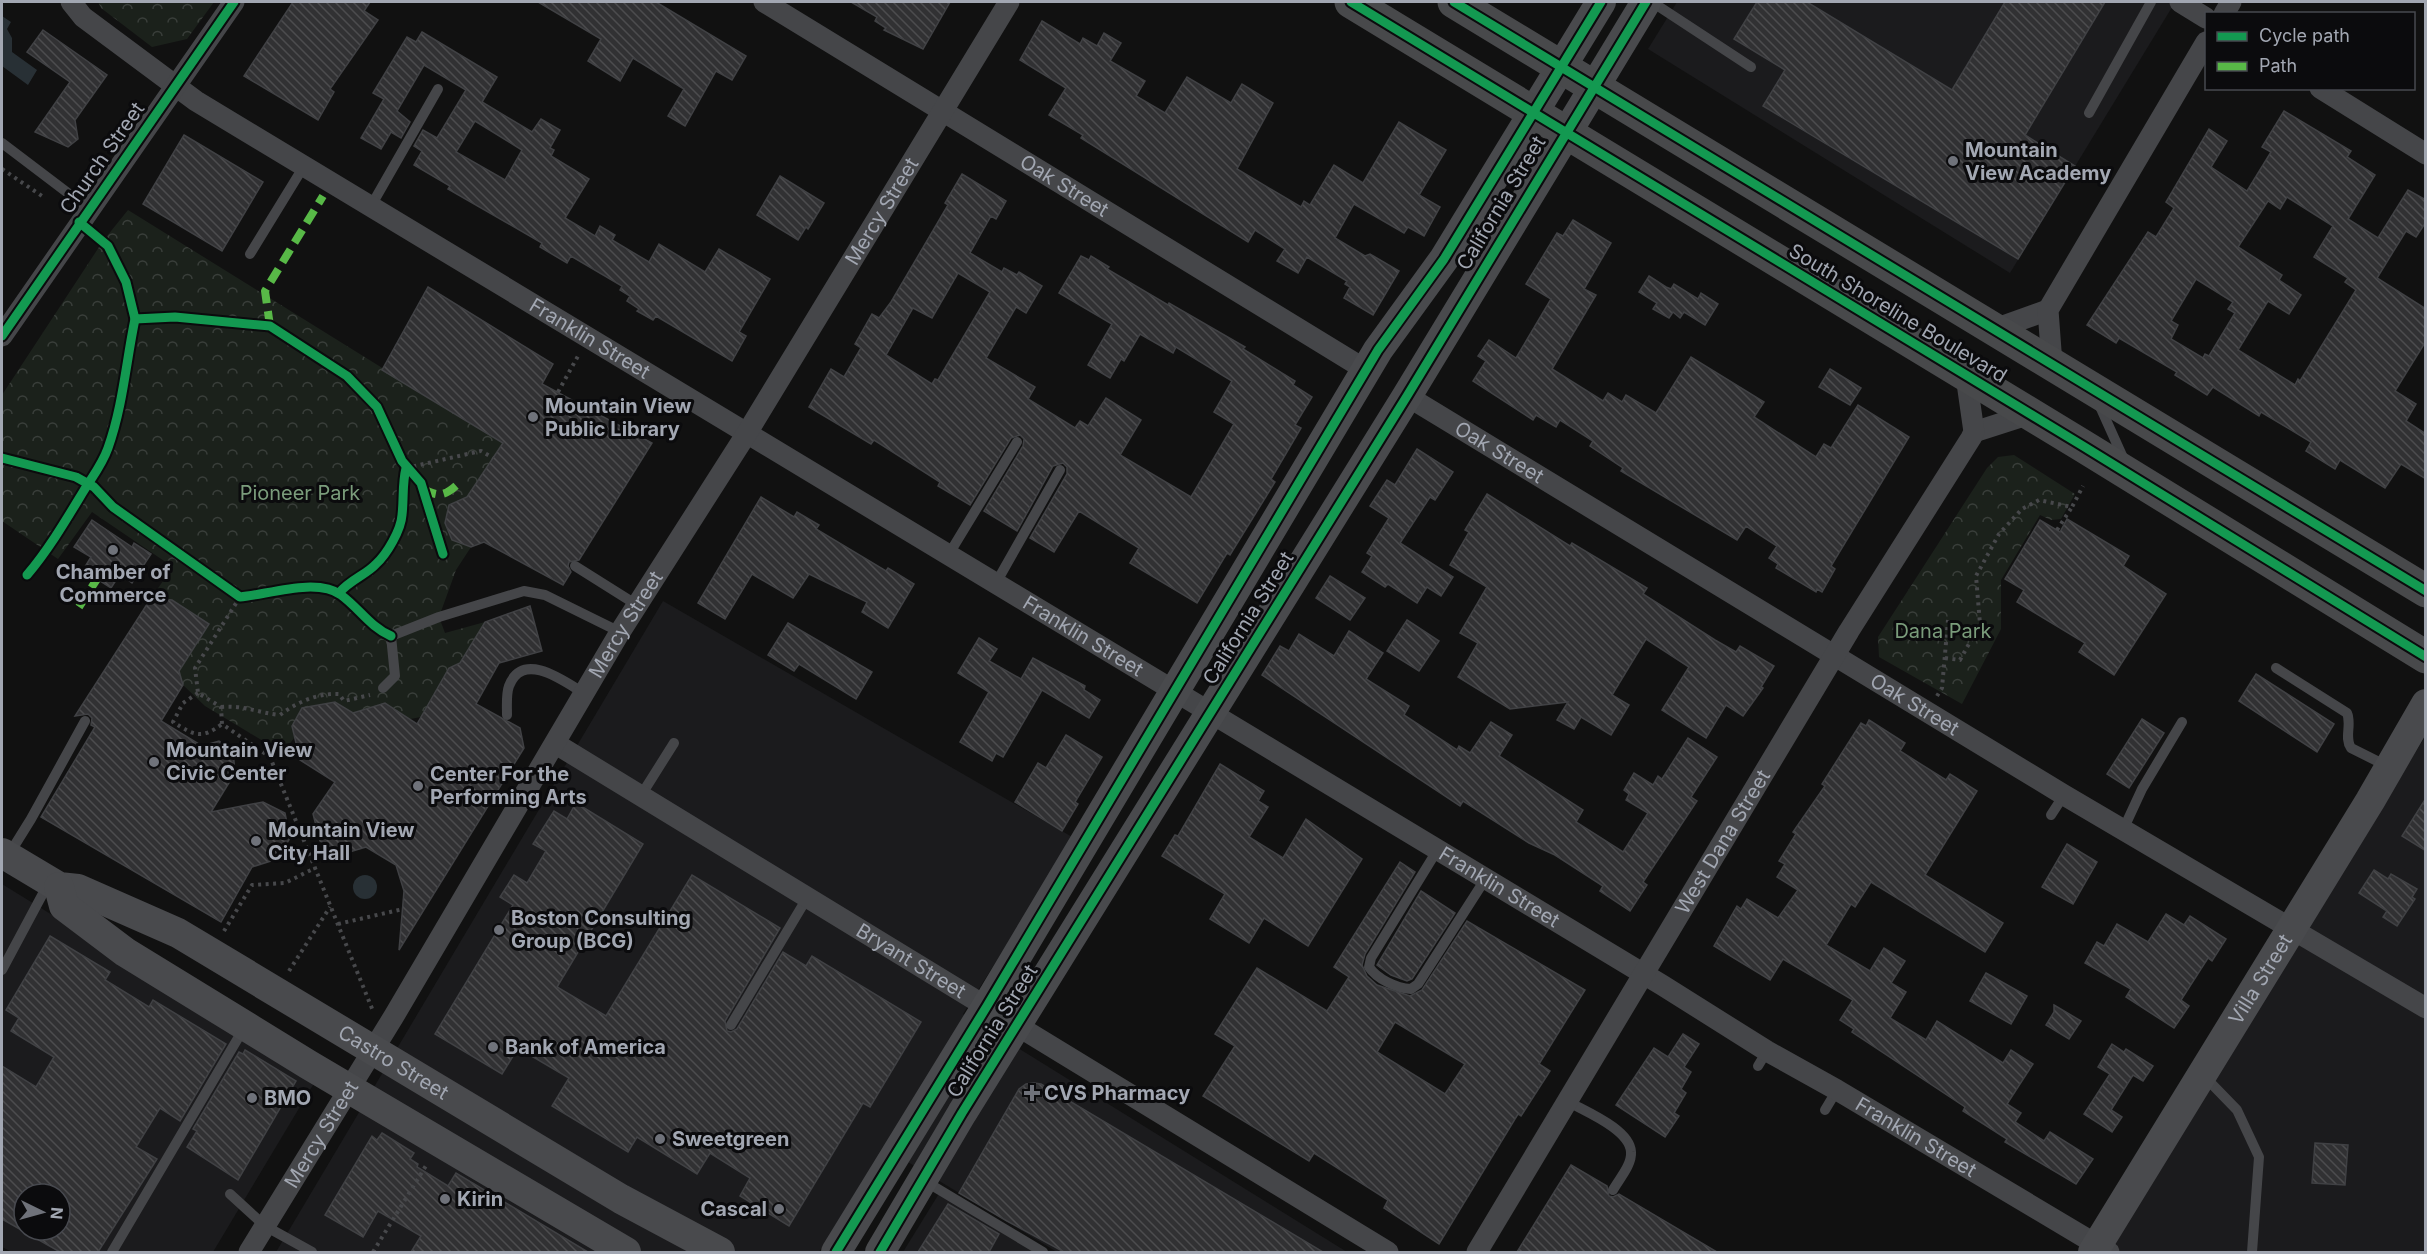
<svg xmlns="http://www.w3.org/2000/svg" width="2427" height="1254" font-family="Inter,sans-serif">
<style>
.built{fill:#1b1b1d;fill-rule:evenodd}
.forest{fill:url(#forest-crowns)}
.water{fill:#283035}
.building{fill:url(#building-back-hatch);stroke:#404144;stroke-width:1.5;fill-rule:evenodd}
.lines{fill:none;stroke-linecap:round;stroke-linejoin:round}
.path{stroke:#47484b;stroke-width:4;stroke-dasharray:3 4.5;stroke-linecap:butt}
.lane{stroke:#454649;stroke-width:10}
.street{stroke:#454649;stroke-width:21}
.secondary{stroke:#494a4d;stroke-width:30}
.primary{stroke:#48494b;stroke-width:33}
.quiet{stroke:#58b947;stroke-width:8;stroke-dasharray:15 8;stroke-linecap:butt}
.cycleway-casing{stroke:#0b0b0d;stroke-width:13}
.cycleway{stroke:#139951;stroke-width:9}
.poi-dot{fill:#6f727a;stroke:#0b0b0d;stroke-width:2}
.labels{text-anchor:middle;dominant-baseline:central;stroke-width:6;stroke-linejoin:round;paint-order:stroke}
.poi-label{font-size:20px;font-weight:bold;fill:#a2a7b2;stroke:#0b0b0d;text-anchor:start}
.street-label{font-size:20px;fill:#a2a7b2;stroke:#0b0b0d}
.park-label{font-size:20px;fill:#7a9c7b;stroke:#0b0b0d}
</style>
<defs>
<pattern id="forest-crowns" width="20" height="18" patternUnits="userSpaceOnUse" patternTransform="scale(1.5)"><rect width="20" height="18" fill="#1b211b"/><path d="M2 6a3 3 0 1 1 6 0M12 15a3 3 0 1 1 6 0" fill="none" stroke="#393e3a"/></pattern>
<pattern id="building-back-hatch" width="6" height="6" patternUnits="userSpaceOnUse" patternTransform="scale(1.5)"><rect width="6" height="6" fill="#313133"/><path d="M-1 5l2 2M0 0l6 6M5-1l2 2" fill="none" stroke="#4c4c4e"/></pattern>
</defs>
<rect width="100%" height="100%" fill="#111"/>
<!-- built -->
<g class="built">
<path d="M1677,2H2169L2174,4L2010,273L1648,49Z"/>
<path d="M663,601L1074,838L963,1014L1347,1252H1057L883,1147L819,1252H276Z"/>
<path d="M2425,737V1252H2099Z"/>
<path d="M2,884L310,1074L313,1085L213,1252H12L2,1247ZM24,1194H60V1230H24Z"/>
<path d="M940,1192L1038,1252H903Z"/>
</g>
<!-- forest -->
<g class="forest">
<path d="M98,2H214L187,39L152,47L101,8Z"/>
<path d="M128,210L503,443L467,497L449,505L445,523L452,540L471,547L456,570L439,617L445,633L485,622L460,663L449,668L421,717L410,719L385,703L353,713L335,702L302,708L292,726L294,738L283,753L205,706L183,685L179,671L208,624L172,601L151,598L173,567L92,512L58,559L2,521V395L103,241Z"/>
<path d="M2014,455L2075,494L2061,519L2051,520L2040,515L2001,580V629L1962,704L1879,657L1878,637L1987,468L1998,457Z"/>
</g>
<!-- water -->
<g class="water">
<path d="M2,16L11,22L7,29L12,38V52L37,70L28,85L2,66Z"/>
<circle cx="365" cy="887" r="12"/>
</g>
<!-- building -->
<g class="building">
<path d="M293,2H370L364,11L378,20L330,89L334,92L318,120L244,76Z"/>
<path d="M538,2H656L746,56L732,80L716,71L685,126L668,116L684,89L633,58L620,81L588,61L601,39Z"/>
<path d="M851,2H950L923,49L884,30L886,28L875,21L877,17Z"/>
<path d="M1757,2H1807L1952,90L2005,2H2105L2025,135L2075,166L2018,259L1763,106L1785,70L1734,39Z"/>
<path d="M1042,21L1080,44L1083,38L1097,46L1104,33L1121,43L1110,61L1145,81L1136,96L1165,113L1187,77L1231,103L1242,84L1273,103L1237,169L1301,207L1304,201L1310,205L1334,165L1363,183L1399,122L1446,150L1419,195L1440,207L1424,236L1408,227L1404,233L1354,204L1335,238L1365,256L1370,254L1399,271L1373,315L1344,298L1350,287L1345,284L1347,281L1307,257L1298,273L1277,261L1285,249L1255,230L1248,242L1081,138L1083,135L1049,115L1066,88L1020,60Z"/>
<path d="M43,30L107,75L75,120L78,139L68,147L35,132L70,82L27,52Z"/>
<path d="M422,32L497,77L482,102L532,132L541,119L560,130L550,148L554,150L551,156L589,179L565,218L595,236L600,226L615,235L612,240L649,262L659,244L705,272L719,249L770,279L739,332L746,336L732,361L656,316L653,320L637,311L639,309L627,301L630,296L620,290L622,286L571,256L567,263L540,247L542,243L448,189L450,186L414,165L422,151L414,146L423,130L437,138L466,90L424,65L397,111L410,122L401,138L391,132L381,149L361,138L384,99L373,93L407,37L416,42ZM475,121L522,150L505,180L456,152Z"/>
<path d="M2284,111L2351,151L2347,157L2375,175L2348,219L2378,238L2408,190L2426,200V222L2416,237L2406,231L2377,278L2426,309V341L2395,391L2416,404L2406,421L2426,434V479L2401,464L2385,488L2340,460L2335,469L2306,451L2311,442L2261,412L2259,416L2213,387L2207,395L2175,375L2177,372L2119,338L2116,343L2087,325L2148,232L2156,237L2174,208L2166,202L2209,129L2227,141L2211,167L2247,191L2271,152L2262,147ZM2287,197L2333,226L2314,257L2348,278L2345,282L2356,290L2300,381L2298,379L2295,385L2238,350L2268,301L2289,314L2301,295L2279,280L2282,275L2238,247L2268,201L2280,209ZM2196,279L2233,302L2228,309L2235,313L2209,356L2205,354L2203,358L2171,339L2178,325L2171,321Z"/>
<path d="M184,135L263,182L222,251L143,204Z"/>
<path d="M962,174L1006,201L996,219L991,216L970,253L1002,272L1004,268L1017,275L1019,272L1042,286L1026,313L1016,307L986,358L1035,387L1028,399L1075,428L1080,421L1088,426L1106,398L1141,420L1120,455L1191,497L1234,424L1214,412L1232,381L1176,347L1173,353L1140,334L1124,361L1121,359L1110,378L1088,365L1112,324L1059,293L1081,256L1089,260L1091,256L1109,267L1107,269L1168,305L1169,303L1245,347L1243,349L1295,381L1293,385L1312,397L1295,425L1301,428L1271,479L1275,482L1230,555L1227,553L1197,603L1130,563L1139,548L1079,511L1054,552L1030,538L1067,474V467L1063,463L1053,466L1017,531L984,511L1023,446L1024,439L1020,435L1011,438L970,505L938,486L940,482L874,440L871,444L809,407L831,369L844,377L861,348L855,344L872,314L879,318L891,302L948,205L945,203ZM958,273L990,292L938,380L935,379L932,384L886,355L913,308L932,318Z"/>
<path d="M780,176L824,203L808,229L806,227L798,240L757,215Z"/>
<path d="M1573,220L1611,243L1584,289L1596,295L1552,369L1603,401L1608,393L1622,402L1626,395L1656,413L1691,357L1764,402L1754,417L1816,457L1824,444L1831,448L1858,405L1909,437L1831,566L1835,569L1822,592L1817,589L1816,592L1776,568L1778,564L1769,558L1777,546L1746,526L1737,540L1621,471L1623,468L1590,446L1593,441L1560,420L1556,427L1536,415L1533,420L1473,381L1486,361L1478,356L1489,340L1516,358L1551,299L1526,284L1557,233L1563,236Z"/>
<path d="M1649,276L1666,287L1671,289L1674,284L1698,299L1701,293L1718,304L1705,325L1684,312L1680,318L1673,312L1669,318L1653,309L1657,303L1639,292Z"/>
<path d="M428,287L553,364L542,384L652,443L579,560L569,562L568,566L571,572L563,585L484,542L471,547L452,540L445,523L449,505L467,497L503,443L382,370Z"/>
<path d="M1830,369L1861,388L1850,405L1819,387Z"/>
<path d="M1417,449L1453,472L1435,500L1430,497L1400,543L1453,577L1441,596L1427,587L1417,603L1388,584L1385,587L1362,572L1372,556L1367,553L1389,518L1370,506L1387,480L1395,485Z"/>
<path d="M1487,494L1570,546L1572,543L1647,588L1643,594L1715,640L1736,652L1740,646L1774,666L1761,687L1763,688L1743,716L1726,705L1706,738L1662,710L1689,667L1646,639L1612,695L1629,705L1611,735L1581,717L1574,729L1557,720L1568,702L1510,709L1458,677L1478,643L1460,633L1487,587L1450,565L1469,532L1465,530Z"/>
<path d="M761,497L794,517L797,512L819,525L816,529L886,571L888,568L914,584L888,628L862,612L867,602L809,574L793,598L752,574L725,619L698,603Z"/>
<path d="M2067,519L2129,556L2123,566L2166,594L2114,675L2079,652L2085,643L2017,602L2024,590L2005,579L2040,520L2060,532Z"/>
<path d="M92,520L132,547L134,543L151,554L132,583L120,574L111,588L83,570L91,557L74,547Z"/>
<path d="M1330,576L1365,598L1350,620L1316,598Z"/>
<path d="M151,598L172,600L209,624L179,671L183,685L161,721L202,746L219,741L233,751L235,773L211,812L263,802L285,813L290,838L277,859L252,867L221,922L41,817L95,727L91,725L92,718L88,714L75,716Z"/>
<path d="M530,606L542,651L499,663L476,704L520,728L524,748L399,950L404,891L396,865L366,847L343,854L320,841L313,814L335,782L300,760L292,726L302,708L335,702L353,713L385,703L417,724L449,668L460,663L485,622Z"/>
<path d="M1407,620L1439,641L1419,671L1387,651Z"/>
<path d="M788,623L872,672L856,699L799,664L794,671L768,655Z"/>
<path d="M1349,631L1383,653L1366,679L1409,706L1404,715L1457,750L1459,746L1470,753L1491,722L1512,735L1499,756L1583,810L1576,822L1623,852L1648,813L1626,800L1629,794L1624,790L1634,773L1653,785L1658,776L1662,779L1688,738L1717,757L1691,797L1697,801L1643,882L1647,885L1630,911L1600,891L1603,886L1555,855L1529,843L1463,801L1460,806L1262,675L1280,646L1289,651L1299,634L1334,656Z"/>
<path d="M979,638L997,649L989,661L1021,679L1033,658L1085,686L1084,690L1100,700L1089,718L1042,690L1003,757L996,753L992,761L960,742L989,692L958,673Z"/>
<path d="M2256,674L2334,724L2317,752L2239,701Z"/>
<path d="M2142,719L2164,733L2129,788L2107,774Z"/>
<path d="M1869,720L1905,743L1900,751L1946,780L1950,774L1977,791L1925,875L2003,923L1985,952L1871,882L1855,907L1851,904L1826,945L1870,971L1884,948L1905,961L1891,983L1906,992L1890,1018L1926,1040L1937,1021L2003,1063L2011,1050L2033,1064L2007,1104L2021,1113L2015,1122L2044,1141L2050,1132L2093,1159L2076,1184L2005,1142L2007,1139L1963,1111L1965,1107L1852,1032L1854,1029L1840,1020L1853,1000L1783,959L1770,980L1714,946L1737,906L1741,909L1747,899L1778,918L1798,890L1777,877L1785,864L1779,861L1796,834L1793,832L1825,786L1822,784L1861,723L1866,726Z"/>
<path d="M1066,735L1102,757L1075,802L1078,804L1062,831L1015,802L1038,763L1046,768Z"/>
<path d="M1220,764L1264,791L1258,801L1268,807L1249,837L1283,858L1306,819L1362,859L1308,946L1264,918L1249,943L1210,919L1225,894L1162,856L1175,835L1178,836Z"/>
<path d="M2426,798V851L2402,836Z"/>
<path d="M576,803L643,844L557,987L606,1016L692,875L780,928L725,1021L727,1031L731,1032L737,1029L783,952L806,966L812,956L921,1022L870,1107L863,1103L789,1226L740,1196L750,1178L710,1153L697,1174L637,1137L628,1152L552,1106L569,1078L518,1048L502,1074L435,1034L513,905L500,897L514,875L527,883L546,851L533,844L554,811L567,819Z"/>
<path d="M2067,844L2097,862L2073,904L2042,887Z"/>
<path d="M1400,862L1415,872L1365,954L1362,965L1367,976L1377,985L1410,996L1422,990L1467,921L1585,990L1539,1064L1550,1071L1521,1116L1518,1114L1439,1244L1384,1208L1388,1200L1314,1153L1309,1161L1203,1096L1235,1046L1215,1034L1257,968L1327,1011L1349,977L1334,967ZM1395,1022L1465,1064L1445,1094L1377,1052Z"/>
<path d="M2374,870L2388,879L2391,874L2417,889L2412,897L2415,899L2397,926L2383,917L2387,911L2359,893Z"/>
<path d="M1421,891L1455,913L1412,979L1407,981L1391,975L1377,965Z"/>
<path d="M2166,914L2184,925L2190,916L2226,939L2212,961L2208,958L2181,1000L2189,1006L2174,1028L2126,997L2131,989L2085,963L2097,942L2104,946L2117,924L2148,942Z"/>
<path d="M50,936L110,972L105,980L149,1007L153,1000L226,1044L180,1121L160,1108L136,1147L157,1159L98,1252H60L2,1219V1066L36,1087L54,1057L11,1031L19,1018L6,1010ZM24,1194H60V1230H24Z"/>
<path d="M1986,973L2027,996L2011,1024L1970,1001Z"/>
<path d="M2054,1005L2081,1021L2069,1039L2046,1025L2054,1012Z"/>
<path d="M1683,1034L1699,1044L1684,1067L1691,1072L1681,1089L1686,1093L1674,1113L1679,1116L1665,1137L1616,1105L1654,1048L1668,1057Z"/>
<path d="M2112,1044L2124,1052L2126,1049L2153,1066L2143,1081L2133,1075L2111,1110L2122,1117L2112,1132L2084,1114L2110,1074L2098,1067Z"/>
<path d="M245,1050L296,1081L238,1180L187,1147L197,1131L193,1129L239,1052L243,1054Z"/>
<path d="M1034,1083L1041,1084L1323,1252H1064L1007,1221L959,1193L1019,1089L1026,1084Z"/>
<path d="M382,1133L414,1153L410,1159L418,1164L417,1167L448,1186L456,1173L588,1252H411L421,1236L378,1211L363,1237L325,1215L372,1136L377,1140Z"/>
<path d="M2315,1143L2348,1145L2345,1185L2312,1183Z"/>
<path d="M1571,1165L1607,1186L1609,1196L1613,1197L1619,1194L1717,1252H1517Z"/>
<path d="M948,1204L999,1234L989,1252H918Z"/>
</g>
<g class="lines">
<!-- path -->
<g class="path">
<path d="M2,169L42,196"/>
<path d="M558,392L578,356"/>
<path d="M406,468L481,451L493,458"/>
<path d="M2057,530L2072,507"/>
<path d="M240,597L195,668L198,693L221,707L222,724L270,757L373,1011"/>
<path d="M1945,658L1960,660L1980,624L1976,576L1999,534L2022,509L2039,500L2072,507L2083,486"/>
<path d="M198,693L183,703L173,722C194,735 201,740 222,724"/>
<path d="M1937,696L1942,688L1948,620"/>
<path d="M221,707C245,705 258,713 280,715C297,702 318,693 339,694L344,701L370,695"/>
<path d="M338,924L403,909"/>
<path d="M224,931L252,885L285,883L315,868"/>
<path d="M289,971L330,907"/>
<path d="M373,1252L427,1164"/>
</g>
<!-- lane -->
<g class="lane">
<path d="M1652,2L1751,67"/>
<path d="M2089,113L2151,2"/>
<path d="M2,143L89,209"/>
<path d="M371,206L438,89"/>
<path d="M250,254L304,166"/>
<path d="M2098,402L2125,462"/>
<path d="M949,554L1017,442"/>
<path d="M575,566L637,605"/>
<path d="M996,583L1060,470"/>
<path d="M2276,668L2347,713C2352,724 2344,738 2351,748L2387,766"/>
<path d="M383,688L395,676L391,636L439,617L524,591L545,595L620,632"/>
<path d="M507,715C507,706 506,694 509,686C523,650 564,681 585,694"/>
<path d="M640,797L674,743"/>
<path d="M2051,815L2064,795"/>
<path d="M2123,830L2142,789L2182,722"/>
<path d="M1438,849L1371,958L1369,967C1377,979 1396,988 1411,989L1418,984L1486,878"/>
<path d="M8,856L31,819L85,721"/>
<path d="M2,970L48,884"/>
<path d="M731,1025L807,898"/>
<path d="M1758,1066L1767,1051"/>
<path d="M2204,1076L2237,1110L2259,1157L2252,1252"/>
<path d="M1567,1101C1584,1111 1630,1129 1631,1152C1632,1165 1619,1179 1613,1190"/>
<path d="M1825,1110L1837,1090"/>
<path d="M923,1180L1043,1252"/>
<path d="M230,1194L265,1226L312,1252"/>
<path d="M112,1252L244,1028"/>
</g>
<!-- street -->
<g class="street">
<path id="s1" d="M71,2L83,17L196,101L1662,985L1767,1051L1837,1090L2109,1252"/>
<path id="s2" d="M764,2L1366,370"/>
<path d="M2180,2L2206,18"/>
<path d="M2224,14L2231,2"/>
<path d="M2320,88L2426,154"/>
<path d="M1995,329L2048,310"/>
<path d="M2,336L234,2"/>
<path d="M2052,364L2048,310L2206,42"/>
<path id="s3" d="M1407,396L2064,795L2426,1008"/>
<path d="M1974,432L2030,414"/>
<path id="s4" d="M556,744L1388,1252"/>
<path id="s5" d="M249,1252L394,1016L620,632L747,433L1009,2"/>
<path id="s6" d="M1477,1252L1849,631L1971,438L1974,432L1966,376"/>
</g>
<!-- secondary -->
<g class="secondary">
<path id="s7" d="M2,853L59,887L78,889L178,933L621,1199L720,1252"/>
<path d="M59,887L64,906L125,952L309,1065L626,1252"/>
<path d="M836,1252L987,1006L1378,350L1444,259L1601,2"/>
<path d="M880,1252L962,1113L1407,396L1646,2"/>
<path id="s8" d="M2093,1252L2370,801L2426,704"/>
</g>
<!-- primary -->
<g class="primary">
<path d="M1351,2L2083,446L2426,657"/>
<path d="M1454,2L2426,591"/>
</g>
<!-- quiet -->
<g class="quiet">
<path d="M270,326L265,291L323,196"/>
<path d="M422,488C439,498 445,496 459,483"/>
<path d="M79,607L97,579"/>
</g>
<defs>
<g id="cycleway">
<path d="M1351,2L2083,446L2426,657"/>
<path d="M1454,2L2426,591"/>
<path d="M79,222L108,246L126,282L135,319L175,317L270,326L347,376L377,407L402,461L421,483L443,554"/>
<path d="M2,336L234,2"/>
<path d="M2,458L76,477L94,487L113,507L240,597C266,595 317,577 341,595C359,608 370,627 391,636"/>
<path d="M27,575C49,549 66,520 83,492C92,477 102,465 108,448C123,406 126,362 135,319"/>
<path d="M339,593C351,579 366,575 376,564C387,554 401,530 402,515C404,498 402,484 406,468"/>
<path d="M836,1252L987,1006L1378,350L1444,259L1601,2"/>
<path d="M880,1252L962,1113L1407,396L1646,2"/>
</g>
</defs>
<!-- cycleway casing -->
<use href="#cycleway" class="cycleway-casing"/>
<!-- cycleway -->
<use href="#cycleway" class="cycleway"/>
</g>
<!-- markers -->
<g class="poi-dot">
<circle cx="1953" cy="161" r="6"/>
<circle cx="533" cy="417" r="6"/>
<circle cx="113" cy="550" r="6"/>
<circle cx="154" cy="762" r="6"/>
<circle cx="418" cy="786" r="6"/>
<circle cx="256" cy="841" r="6"/>
<circle cx="499" cy="930" r="6"/>
<circle cx="493" cy="1047" r="6"/>
<path d="M1029 1084h6v6h6v6h-6v6h-6v-6h-6v-6h6z"/>
<circle cx="252" cy="1098" r="6"/>
<circle cx="660" cy="1139" r="6"/>
<circle cx="445" cy="1199" r="6"/>
<circle cx="779" cy="1209" r="6"/>
</g>
<g class="labels">
<!-- poi labels -->
<g class="poi-label">
<text x="1965" y="150">Mountain<tspan x="1965" dy="23">View Academy</tspan></text>
<text x="545" y="406">Mountain View<tspan x="545" dy="23">Public Library</tspan></text>
<text x="113" y="572" text-anchor="middle">Chamber of<tspan x="113" dy="23">Commerce</tspan></text>
<text x="166" y="750">Mountain View<tspan x="166" dy="23">Civic Center</tspan></text>
<text x="430" y="774">Center For the<tspan x="430" dy="23">Performing Arts</tspan></text>
<text x="268" y="830">Mountain View<tspan x="268" dy="23">City Hall</tspan></text>
<text x="511" y="918">Boston Consulting<tspan x="511" dy="23">Group (BCG)</tspan></text>
<text x="505" y="1047">Bank of America</text>
<text x="1044" y="1093">CVS Pharmacy</text>
<text x="264" y="1098">BMO</text>
<text x="672" y="1139">Sweetgreen</text>
<text x="457" y="1199">Kirin</text>
<text x="767" y="1209" text-anchor="end">Cascal</text>
</g>
<!-- street labels -->
<g class="street-label">
<text transform="translate(102 158) rotate(-55)">Church Street</text>
<text stroke="none"><textPath href="#s2" startOffset="352">Oak Street</textPath></text>
<text transform="translate(1501 203) rotate(-59)">California Street</text>
<text stroke="none"><textPath href="#s5" startOffset="1218">Mercy Street</textPath></text>
<text transform="translate(1898 313) rotate(31)">South Shoreline Boulevard</text>
<text stroke="none"><textPath href="#s1" startOffset="620">Franklin Street</textPath></text>
<text stroke="none"><textPath href="#s3" startOffset="108">Oak Street</textPath></text>
<text transform="translate(1248 618) rotate(-58)">California Street</text>
<text stroke="none"><textPath href="#s5" startOffset="732">Mercy Street</textPath></text>
<text stroke="none"><textPath href="#s1" startOffset="1196">Franklin Street</textPath></text>
<text stroke="none"><textPath href="#s3" startOffset="594">Oak Street</textPath></text>
<text stroke="none"><textPath href="#s6" startOffset="478">West Dana Street</textPath></text>
<text stroke="none"><textPath href="#s1" startOffset="1682">Franklin Street</textPath></text>
<text stroke="none"><textPath href="#s4" startOffset="416">Bryant Street</textPath></text>
<text stroke="none"><textPath href="#s8" startOffset="320">Villa Street</textPath></text>
<text transform="translate(992 1031) rotate(-58)">California Street</text>
<text stroke="none"><textPath href="#s7" startOffset="446">Castro Street</textPath></text>
<text stroke="none"><textPath href="#s5" startOffset="138">Mercy Street</textPath></text>
<text stroke="none"><textPath href="#s1" startOffset="2168">Franklin Street</textPath></text>
</g>
<!-- park labels -->
<g class="park-label">
<text x="300" y="493">Pioneer Park</text>
<text x="1943" y="631">Dana Park</text>
</g>
</g>
<!-- border -->
<rect width="2427" height="1254" fill="none" stroke="#a2a7b2" stroke-width="6"/>
<!-- legend -->
<rect x="2205" y="12" width="210" height="78" fill="#0b0b0d" stroke="#47494f" stroke-width="1.5"/>
<rect x="2217" y="32" width="30" height="9" fill="#139951" stroke="#47494f" stroke-width="1.5"/>
<text x="2259" y="42" font-size="18" fill="#a2a7b2">Cycle path</text>
<rect x="2217" y="62" width="30" height="9" fill="#58b947" stroke="#47494f" stroke-width="1.5"/>
<text x="2259" y="72" font-size="18" fill="#a2a7b2">Path</text>
<!-- north arrow -->
<g transform="translate(42 1212) rotate(95)"><circle r="28" fill="#0b0b0d" stroke="#47494f" stroke-width="1.5"/>
<path d="M0-4.5L10 22L0 15L-10 22Z" fill="#6f727a"/>
<text y="-9" font-size="16" font-weight="bold" text-anchor="middle" fill="#a2a7b2">N</text>
</g>
</svg>
